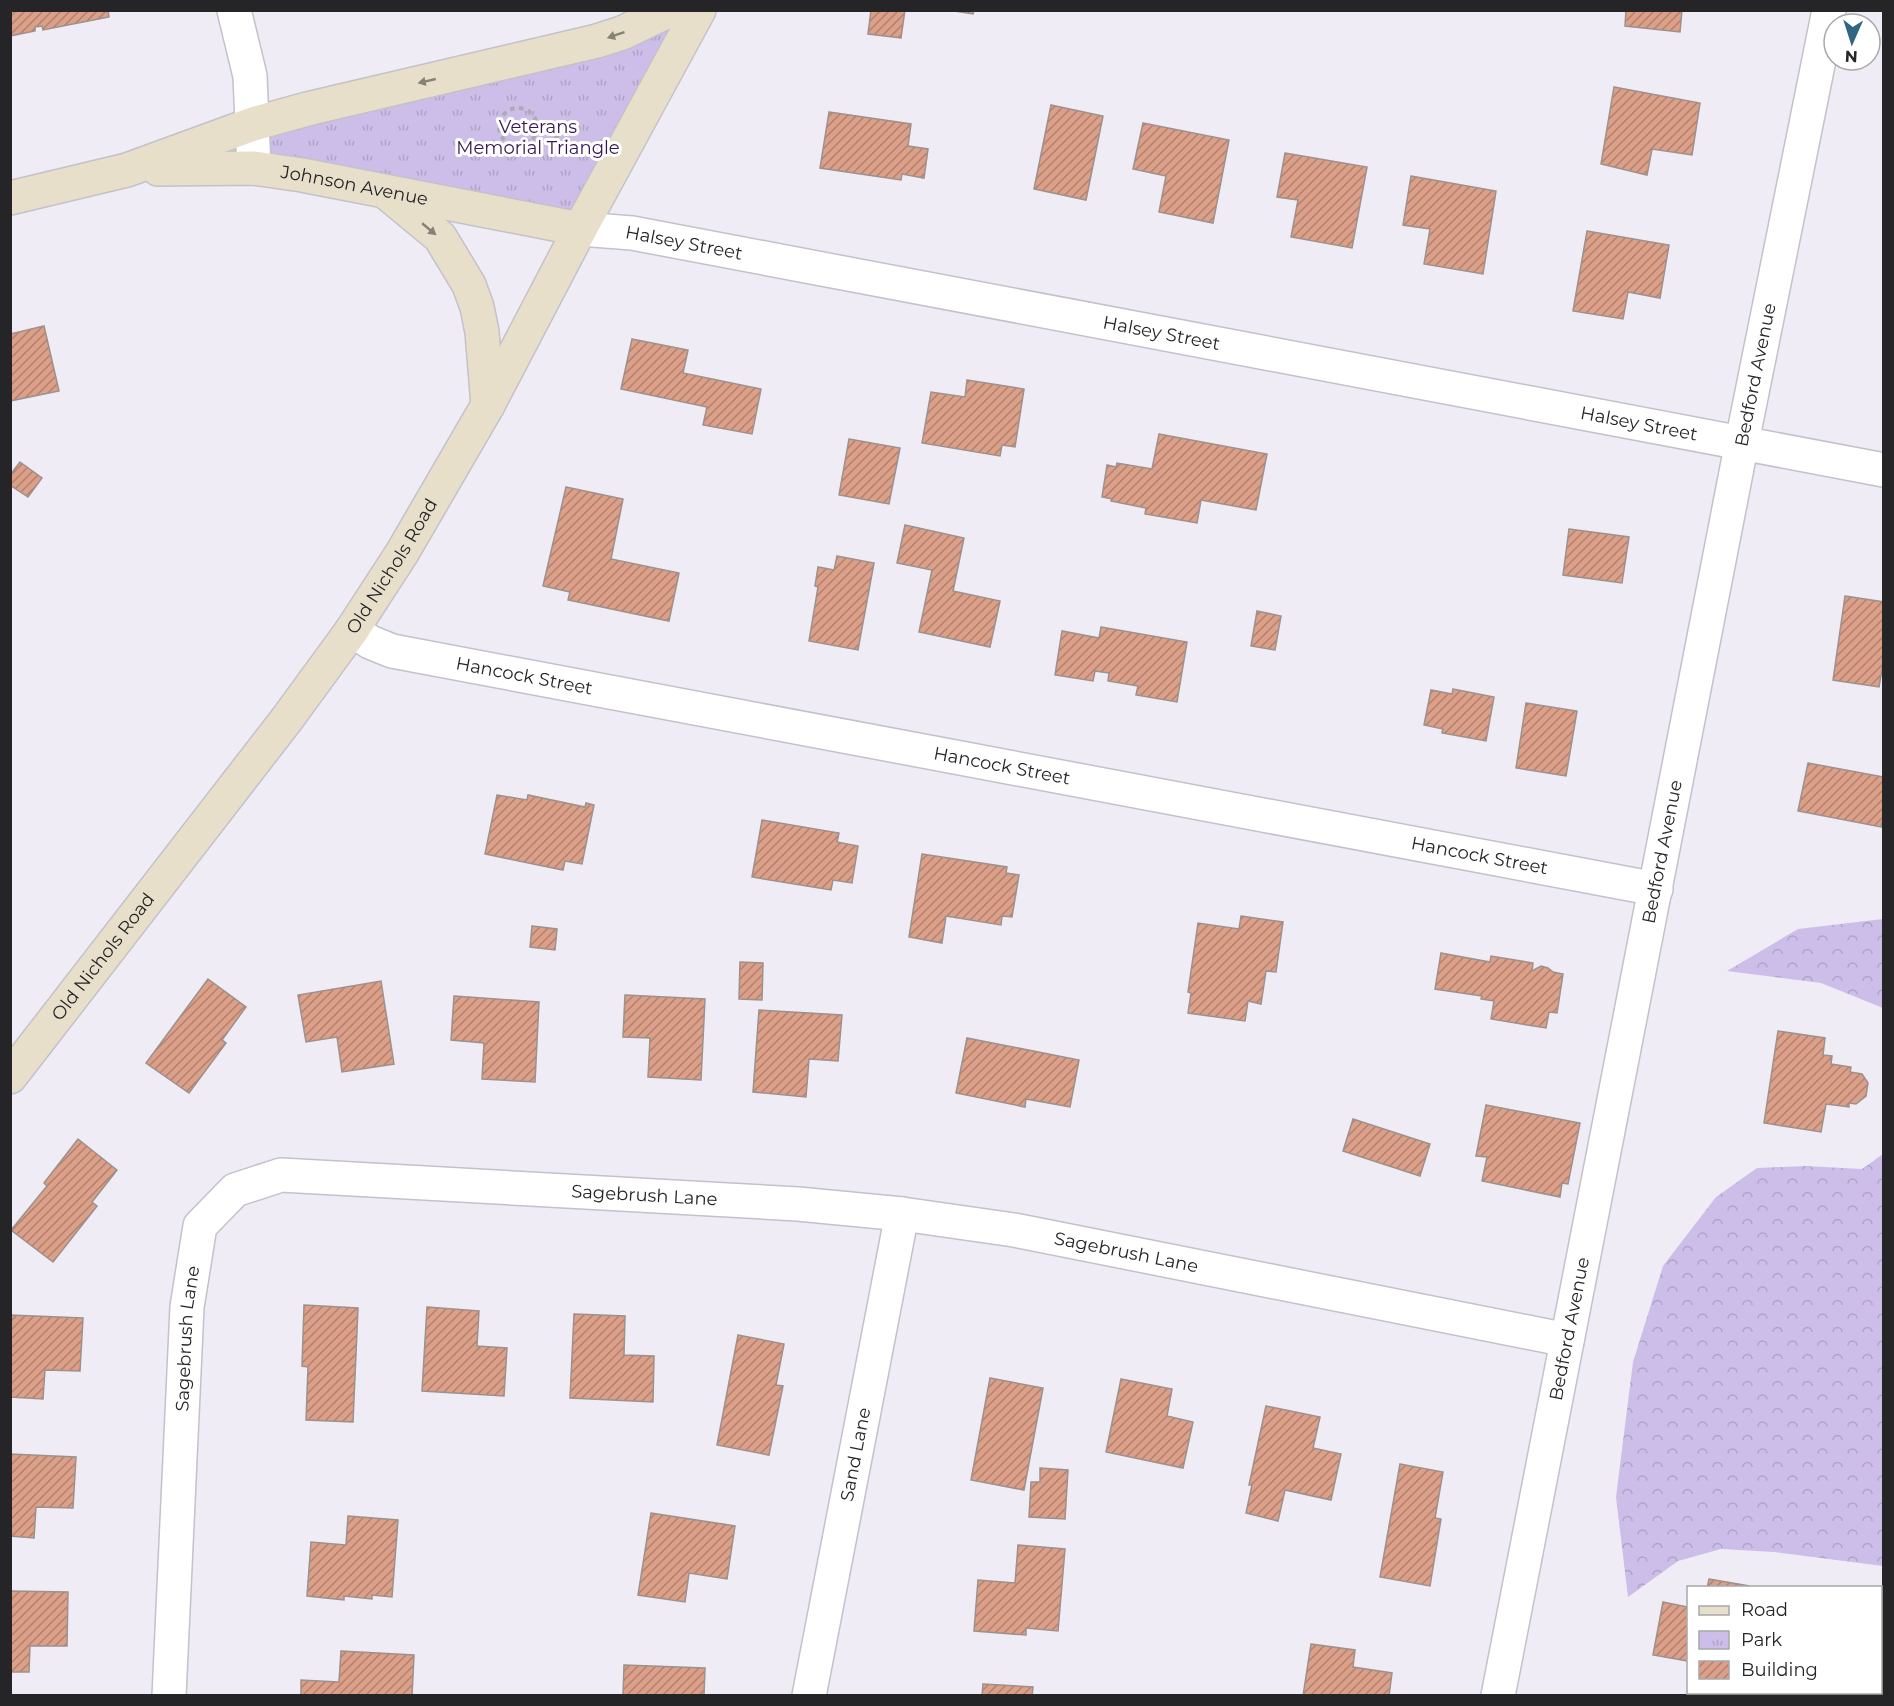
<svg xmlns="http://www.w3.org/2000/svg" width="1894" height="1706" font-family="Montserrat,sans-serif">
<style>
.forest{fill:url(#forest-crowns)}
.park{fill:url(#park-tufts)}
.building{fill:url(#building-hatch);stroke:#9b918d;stroke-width:1.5}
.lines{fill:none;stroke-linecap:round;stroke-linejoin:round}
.street-casing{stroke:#c3c1ca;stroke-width:36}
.secondary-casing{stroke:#c3c1ca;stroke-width:36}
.path{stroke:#adaab2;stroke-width:4;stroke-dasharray:4.5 4.5;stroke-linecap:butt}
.street{stroke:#fff;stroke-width:33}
.secondary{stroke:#e8dfca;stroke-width:33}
.oneway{fill:#868278}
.labels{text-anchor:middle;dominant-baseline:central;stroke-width:6;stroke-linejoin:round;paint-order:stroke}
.park-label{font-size:18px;fill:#331656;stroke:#fff}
.street-label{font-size:18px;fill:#252427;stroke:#fff}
</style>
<defs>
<pattern id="forest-crowns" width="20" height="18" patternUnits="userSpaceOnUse" patternTransform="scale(1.5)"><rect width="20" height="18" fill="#ccbee8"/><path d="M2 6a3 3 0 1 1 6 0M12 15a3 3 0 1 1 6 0" fill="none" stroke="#afa3c7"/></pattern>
<pattern id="park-tufts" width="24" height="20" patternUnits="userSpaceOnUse" patternTransform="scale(1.5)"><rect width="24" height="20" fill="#ccbee8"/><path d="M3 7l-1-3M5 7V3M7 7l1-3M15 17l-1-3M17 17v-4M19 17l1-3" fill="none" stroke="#afa3c7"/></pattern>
<pattern id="building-hatch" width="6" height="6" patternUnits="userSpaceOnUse" patternTransform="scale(1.5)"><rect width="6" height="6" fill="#dc9f88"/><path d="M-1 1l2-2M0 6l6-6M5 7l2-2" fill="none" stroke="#b2816f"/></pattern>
</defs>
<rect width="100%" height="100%" fill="#efecf6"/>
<!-- forest -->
<g class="forest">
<path d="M1883,919V1008L1821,983L1727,971L1798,929Z"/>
<path d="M1883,1154V1566L1774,1552L1721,1549L1678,1561L1628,1597L1616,1497L1633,1362L1663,1266L1716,1197L1757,1168L1805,1166L1862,1169Z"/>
</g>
<!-- park -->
<path class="park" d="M697,11L579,225L257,166L256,125Z"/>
<!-- building -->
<g class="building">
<path d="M10,10H108L109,17L43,30L42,26L35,27V31L10,36Z"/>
<path d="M871,10H905L901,38L868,34Z"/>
<path d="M948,10H974L973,14Z"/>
<path d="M1626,10H1682L1680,32L1625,26Z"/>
<path d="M1614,87L1700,103L1692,155L1652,149L1647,175L1601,164Z"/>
<path d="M1051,105L1103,116L1086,200L1034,189Z"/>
<path d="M829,112L911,124L908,146L928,149L924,178L902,174L901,180L820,168Z"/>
<path d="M1143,123L1229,140L1213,223L1159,212L1166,176L1133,169Z"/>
<path d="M1285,153L1367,167L1352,248L1291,237L1298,200L1277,197Z"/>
<path d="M1411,176L1496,191L1483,274L1424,264L1430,229L1403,225Z"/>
<path d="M1587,231L1669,245L1660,298L1628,292L1623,319L1573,311Z"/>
<path d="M44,326L59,391L10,401V334Z"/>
<path d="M632,339L688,350L683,373L761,389L752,434L703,425L707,407L621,389Z"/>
<path d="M967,380L1024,389L1015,447L1002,445L1000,456L922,443L931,392L965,397Z"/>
<path d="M1159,434L1267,454L1256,510L1201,500L1197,523L1145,514L1146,508L1111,501L1112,499L1102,497L1107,465L1116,467L1117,463L1152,469Z"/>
<path d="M849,439L900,448L889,504L839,495Z"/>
<path d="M20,462L42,478L28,497L10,485V475Z"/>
<path d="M566,487L623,499L611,559L679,573L669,621L568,600L570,592L543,586Z"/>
<path d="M905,525L964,538L953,591L1000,601L990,647L919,632L932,570L897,563Z"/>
<path d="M1569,529L1629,537L1622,583L1563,575Z"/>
<path d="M837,556L874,563L858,650L809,641L818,587L815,586L818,567L834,570Z"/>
<path d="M1845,596L1884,602V659L1879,687L1833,680Z"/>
<path d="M1257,611L1281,616L1275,650L1251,646Z"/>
<path d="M1101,627L1187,642L1177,702L1136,695L1138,686L1108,681L1109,673L1095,671L1093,681L1055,675L1062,631L1099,638Z"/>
<path d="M1453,689L1494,697L1486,741L1442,733L1443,729L1424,725L1431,690L1452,694Z"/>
<path d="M1526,703L1577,711L1566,776L1516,768Z"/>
<path d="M1808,763L1884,777V816L1881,827L1798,811Z"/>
<path d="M497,795L527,800L528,795L585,807L586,803L594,805L582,864L565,861L563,870L485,854Z"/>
<path d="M762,820L839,833L837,842L858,846L852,883L833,880L831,890L752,877Z"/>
<path d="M922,854L1007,867L1006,873L1019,875L1012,917L1002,916L1001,925L946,916L942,943L909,937Z"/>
<path d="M1241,916L1283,922L1276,972L1266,971L1261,1004L1248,1001L1245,1021L1188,1013L1191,993L1188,992L1198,923L1239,929Z"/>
<path d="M532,926L557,929L555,950L530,947Z"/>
<path d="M1441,953L1490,962L1491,956L1533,963L1532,971L1541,966L1548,968L1553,972L1563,974L1557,1013L1549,1012L1546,1028L1491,1019L1494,1001L1481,999L1482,996L1435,989Z"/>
<path d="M740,962L763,963L762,1000L739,999Z"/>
<path d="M208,979L246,1007L222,1040L226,1043L189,1093L146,1063Z"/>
<path d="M381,981L394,1064L342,1072L337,1037L306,1042L298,995Z"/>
<path d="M625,995L705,999L701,1080L648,1077L650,1038L623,1037Z"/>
<path d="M454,996L539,1002L535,1082L482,1079L484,1043L451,1040Z"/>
<path d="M759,1010L842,1015L838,1061L809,1059L806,1097L753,1092Z"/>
<path d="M1778,1031L1825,1038L1823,1055L1832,1056L1831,1064L1851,1067L1850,1072L1862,1074L1868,1083L1866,1096L1856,1104L1849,1103V1107L1826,1104L1821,1132L1764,1123Z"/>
<path d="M967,1038L1079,1060L1070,1107L1026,1099L1025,1107L956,1093Z"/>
<path d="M1486,1105L1580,1123L1568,1184L1562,1183L1560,1197L1482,1181L1487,1157L1476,1156Z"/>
<path d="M1353,1119L1430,1144L1420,1176L1343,1151Z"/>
<path d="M78,1139L117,1170L92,1202L97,1206L53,1262L11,1230L47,1186L44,1183Z"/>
<path d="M304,1305L358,1308L353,1422L306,1420L308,1367L302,1366Z"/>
<path d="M427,1307L479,1311L477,1346L507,1348L504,1396L422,1391Z"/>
<path d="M574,1314L625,1316L624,1355L654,1356L653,1402L570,1398Z"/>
<path d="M10,1315L83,1318L80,1371L45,1370L43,1399L10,1397Z"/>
<path d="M738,1335L784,1344L776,1385L783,1386L769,1455L717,1445Z"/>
<path d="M990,1378L1043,1388L1024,1490L971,1480Z"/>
<path d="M1121,1379L1172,1389L1167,1416L1193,1422L1183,1468L1106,1452Z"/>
<path d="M1266,1406L1320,1417L1313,1448L1341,1454L1331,1500L1285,1490L1278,1521L1246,1513L1252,1485H1249Z"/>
<path d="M10,1454L76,1457L73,1508L36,1507L34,1538L10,1536Z"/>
<path d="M1400,1464L1443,1472L1435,1518L1441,1519L1430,1586L1380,1577Z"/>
<path d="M1040,1468L1068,1470L1065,1519L1029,1517L1031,1482H1040Z"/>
<path d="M651,1513L735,1526L727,1579L689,1573L685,1602L638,1595Z"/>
<path d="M348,1516L398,1520L392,1597L372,1595V1599L344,1596V1600L307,1596L311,1542L346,1545Z"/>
<path d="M1018,1545L1065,1549L1058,1631L1026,1628V1635L974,1631L978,1580L1015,1583Z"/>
<path d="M1709,1579L1749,1586V1588H1707Z"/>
<path d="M10,1591L68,1592L67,1646H30L29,1672H10Z"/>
<path d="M1663,1602L1688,1607V1661L1653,1655Z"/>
<path d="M1311,1644L1355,1650L1353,1667L1392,1673L1389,1696H1303Z"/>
<path d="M341,1651L414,1655L412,1696H301V1680L339,1682Z"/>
<path d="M624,1665L705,1668L704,1696H623Z"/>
<path d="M983,1684L1033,1687L1032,1696H982Z"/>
</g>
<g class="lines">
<defs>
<g id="street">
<path d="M234,10L250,76L254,168"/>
<path id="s1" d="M580,229L632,233L1884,470"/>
<path id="s2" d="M352,630L370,642L392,651L1656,889"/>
<path id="s3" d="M169,1696L187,1307L200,1226L235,1190L281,1175L798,1204L902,1214L1014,1230L1567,1340"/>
<path id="s4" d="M809,1696L902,1214"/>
<path id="s5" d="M1498,1696L1742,442L1829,10"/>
</g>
<g id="secondary">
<path id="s6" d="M158,169L254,168L302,175L580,229"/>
<path d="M388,194L440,237L469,285L477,307L482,332L488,405"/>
<path d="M10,198L127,170L253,124L307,109L597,41L622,33L670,10"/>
<path id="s7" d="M10,1077L287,719L352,630L402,553L488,405L580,229L699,10"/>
</g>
</defs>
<!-- street casing -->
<use href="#street" class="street-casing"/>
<!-- secondary casing -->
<use href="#secondary" class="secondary-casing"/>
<!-- path -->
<g class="path">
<circle cx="518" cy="127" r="19"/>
<path d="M538,129L570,142"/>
</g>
<!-- street -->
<use href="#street" class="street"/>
<!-- secondary -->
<use href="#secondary" class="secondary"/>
</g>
<!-- one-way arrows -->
<defs><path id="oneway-solid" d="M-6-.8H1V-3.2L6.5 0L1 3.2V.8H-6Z" transform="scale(1.5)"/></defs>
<g class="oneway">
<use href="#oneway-solid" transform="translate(616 35) rotate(161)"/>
<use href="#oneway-solid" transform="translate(427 81) rotate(167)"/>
<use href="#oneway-solid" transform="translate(429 229) rotate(40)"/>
</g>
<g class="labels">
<!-- park labels -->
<g class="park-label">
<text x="538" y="127">Veterans<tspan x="538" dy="21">Memorial Triangle</tspan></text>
</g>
<!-- street labels -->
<g class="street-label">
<text stroke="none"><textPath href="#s6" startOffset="198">Johnson Avenue</textPath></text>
<text stroke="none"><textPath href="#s1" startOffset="105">Halsey Street</textPath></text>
<text stroke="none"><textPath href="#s1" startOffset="591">Halsey Street</textPath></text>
<text stroke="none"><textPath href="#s5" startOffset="1346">Bedford Avenue</textPath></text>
<text stroke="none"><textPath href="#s1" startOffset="1077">Halsey Street</textPath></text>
<text stroke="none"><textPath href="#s7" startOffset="638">Old Nichols Road</textPath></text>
<text stroke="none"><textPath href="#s2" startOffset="180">Hancock Street</textPath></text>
<text stroke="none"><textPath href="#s2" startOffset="666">Hancock Street</textPath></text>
<text stroke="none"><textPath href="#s5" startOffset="860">Bedford Avenue</textPath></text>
<text stroke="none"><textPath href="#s2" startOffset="1152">Hancock Street</textPath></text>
<text stroke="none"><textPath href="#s7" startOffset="152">Old Nichols Road</textPath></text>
<text stroke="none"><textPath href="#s3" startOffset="934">Sagebrush Lane</textPath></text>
<text stroke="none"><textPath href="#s3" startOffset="1420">Sagebrush Lane</textPath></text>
<text stroke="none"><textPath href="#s5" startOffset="374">Bedford Avenue</textPath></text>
<text stroke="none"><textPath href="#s3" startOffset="358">Sagebrush Lane</textPath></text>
<text stroke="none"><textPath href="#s4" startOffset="246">Sand Lane</textPath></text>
</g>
</g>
<!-- border -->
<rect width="1894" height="1706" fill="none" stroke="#252427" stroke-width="24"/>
<!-- legend -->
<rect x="1687" y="1586" width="195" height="108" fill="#ffffff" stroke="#a8a7a9" stroke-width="1.5"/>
<rect x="1699" y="1606" width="30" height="9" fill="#e8dfca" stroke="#a8a7a9" stroke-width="1.5"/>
<text x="1741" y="1616" font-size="18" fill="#252427">Road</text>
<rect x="1699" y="1631" width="30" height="18" fill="url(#park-tufts)" stroke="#a8a7a9" stroke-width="1.5"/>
<text x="1741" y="1646" font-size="18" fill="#252427">Park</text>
<rect x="1699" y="1661" width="30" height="18" fill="url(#building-hatch)" stroke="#a8a7a9" stroke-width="1.5"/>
<text x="1741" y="1676" font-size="18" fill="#252427">Building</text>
<!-- north arrow -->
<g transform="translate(1852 42) rotate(183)"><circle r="28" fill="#ffffff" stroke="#a8a7a9" stroke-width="1.5"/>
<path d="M0-4.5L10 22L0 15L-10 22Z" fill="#306681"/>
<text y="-9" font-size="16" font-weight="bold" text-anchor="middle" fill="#252427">N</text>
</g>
</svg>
